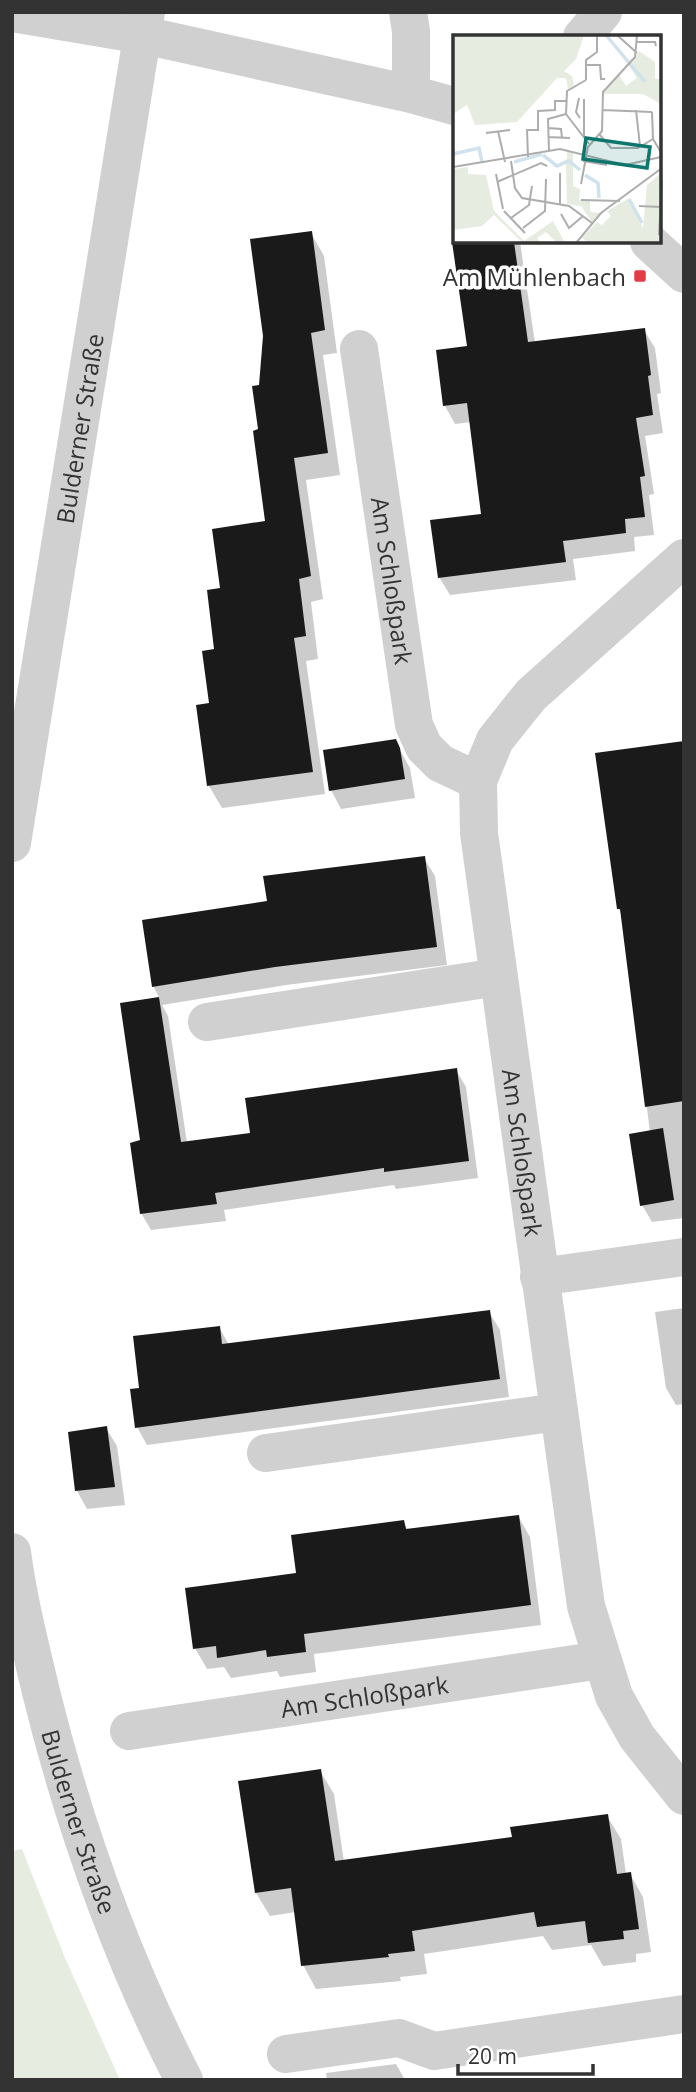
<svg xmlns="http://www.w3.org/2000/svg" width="696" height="2092" font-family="'Open Sans',sans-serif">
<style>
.green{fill:#e6ecdf}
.shadow{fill:#0003}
.building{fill:#1a1a1a}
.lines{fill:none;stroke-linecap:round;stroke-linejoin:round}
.minor{stroke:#d0d0d0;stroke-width:38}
.poi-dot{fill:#e63946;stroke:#fff;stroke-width:2.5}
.labels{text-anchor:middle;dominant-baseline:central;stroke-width:7;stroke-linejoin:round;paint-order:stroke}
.poi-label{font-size:24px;fill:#333;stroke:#fff;text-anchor:end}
.street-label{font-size:24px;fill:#333;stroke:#fff}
.inset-river{fill:none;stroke:#cfe2ee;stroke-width:3.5}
.inset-road{fill:none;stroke:#adadad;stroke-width:2}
.view{fill:#0f766e;fill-opacity:0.15;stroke:#0f766e;stroke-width:3.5}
.inset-edge{fill:none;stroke:#333;stroke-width:3.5}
</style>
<rect width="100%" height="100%" fill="#fff"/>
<!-- green -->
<path class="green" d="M22,1849L65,1958L120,2080H12V1851Z"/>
<!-- shadow -->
<g class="shadow">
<path d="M453,231H454V242H520L535,343L644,330L655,348L661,393L657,394L663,433L645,436L654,494L649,495L654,535L634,537L635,551L573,559L576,580L450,595L439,577L483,515L471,422L455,424L445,406L469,347Z"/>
<path d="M311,233L324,256L337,353L323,355L340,475L306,480L323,599L311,602L318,659L306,661L325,794L222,808L209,786L210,704L222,589L267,522L260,431V386Z"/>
<path d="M395,741L410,768L415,798L341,809L331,790Z"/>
<path d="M684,743V1218L652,1222L642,1205L650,1132L622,915L618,908Z"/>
<path d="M424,858L435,876L447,965L286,985L162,1005L168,1016L187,1143L252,1135L456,1070L466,1087L478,1178L396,1189L394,1185L224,1210L226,1221L151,1230L141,1213L142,1141L122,1005L160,999L153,986L268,903Z"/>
<path d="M684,1308V1404L676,1405L666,1388L655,1312Z"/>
<path d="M489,1312L500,1330L509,1397L147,1445L137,1427L141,1390L219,1327L229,1345Z"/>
<path d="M106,1428L117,1446L125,1505L87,1509L77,1491Z"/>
<path d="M518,1516L530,1537L541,1625L314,1654L316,1672L280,1677L277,1671L231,1678L224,1667L207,1669L195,1648L298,1575L403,1522L408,1530Z"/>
<path d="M320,1771L334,1794L344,1862L514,1839L607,1816L621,1839L626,1874H630L643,1897L651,1952L636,1954V1962L603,1966L591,1945L552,1950L543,1936L424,1954L427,1974L400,1977L401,1981L316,1989L303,1965L296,1912L270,1916L256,1893Z"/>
<path d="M396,2064L405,2080H327L326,2073Z"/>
</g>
<!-- building -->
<g class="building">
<path d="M312,231L325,330L311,333L328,453L294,458L311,576L299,579L306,636L294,638L313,772L207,786L196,705L209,703L202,651L214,649L207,590L220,588L212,529L265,521L253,431L258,429L252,386L259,385L263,336L250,239Z"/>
<path d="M452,242H514L528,342L645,328L651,375L648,376L653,415L636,418L645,476L640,477L645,517L625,519L626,533L563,541L566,562L438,578L430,520L481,514L467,403L443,406L436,350L467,346Z"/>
<path d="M396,739L400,748L405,779L329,791L323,750Z"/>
<path d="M684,741V1101L645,1107L620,909H617L595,753Z"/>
<path d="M425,856L437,947L275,967L152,987L142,920L267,901L263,876Z"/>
<path d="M159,997L181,1142L250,1133L245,1098L457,1068L469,1161L384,1172V1168L215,1193L217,1204L140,1214L130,1143L140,1140L120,1003Z"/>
<path d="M663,1128L674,1200L640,1206L629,1134Z"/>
<path d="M490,1310L500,1379L135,1428L130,1389L139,1388L133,1336L220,1326L222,1344Z"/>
<path d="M107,1426L115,1487L75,1491L68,1432Z"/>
<path d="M519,1515L531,1605L304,1634L306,1652L267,1657L266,1650L217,1658L216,1646L193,1649L185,1588L296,1573L291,1535L404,1520L406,1529Z"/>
<path d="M321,1769L335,1861L512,1837L510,1827L608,1814L617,1874L631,1872L639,1929L623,1931L624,1939L588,1943L585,1921L537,1927L534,1912L412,1931L415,1951L388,1954L389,1957L301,1966L291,1888L255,1893L238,1781Z"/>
</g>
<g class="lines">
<!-- minor -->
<g class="minor">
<path d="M408,12L411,31V94"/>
<path d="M12,13L143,35L411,94L454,106"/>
<path d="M582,37L603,12"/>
<path d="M649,242L684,274"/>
<path id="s1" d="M359,349L414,725L424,747L440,763L478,781"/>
<path id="s2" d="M684,558L531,695L495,740L478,781L479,833L586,1606L614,1696L637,1737L684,1796"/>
<path id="s3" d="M12,843L146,12"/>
<path d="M207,1022L498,977"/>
<path d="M539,1277L684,1257"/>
<path d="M266,1453L558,1412"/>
<path id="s4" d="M12,1552C18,1599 30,1645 41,1692C74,1825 121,1958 184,2080"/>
<path id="s5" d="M129,1731L601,1660"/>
<path d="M286,2054L399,2038L434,2051L684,2014"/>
</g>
</g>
<!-- markers -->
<rect class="poi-dot" x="633" y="269" width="14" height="14" rx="3.5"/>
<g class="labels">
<!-- poi labels -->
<g class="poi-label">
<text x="626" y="276">Am Mühlenbach</text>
</g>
<!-- street labels -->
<g class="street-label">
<text stroke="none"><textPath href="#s3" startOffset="420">Bulderner Straße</textPath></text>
<text stroke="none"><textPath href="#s1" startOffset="234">Am Schloßpark</textPath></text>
<text stroke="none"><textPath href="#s2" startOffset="682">Am Schloßpark</textPath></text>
<text stroke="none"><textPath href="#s5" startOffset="238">Am Schloßpark</textPath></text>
<text stroke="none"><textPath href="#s4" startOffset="278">Bulderner Straße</textPath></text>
</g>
</g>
<!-- overview -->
<g transform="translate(453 35)">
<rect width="208" height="208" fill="#fff"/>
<path d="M0,0H131L123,24L111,36L119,41L121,50L115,54L113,43H104L64,87L22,90L14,70L0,79ZM186,16L202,27V44H208V69L190,59H150L166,40L173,51L184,43L176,31ZM114,116L120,118V151L127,154L126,165L137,166V177L148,178L139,187L128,171L114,169L113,129L99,132L114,124ZM15,132V139L33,140L41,176L71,206L100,186L111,206L104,208L93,197L84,203L88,208H70L41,180L29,191L0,195V134ZM208,138V208H136L129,203L144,187L149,190L158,181L154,176L175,164L190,193L194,150Z" fill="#e6ecdf"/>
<path class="inset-river" d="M153,0L192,47M0,119L26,113L29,127M90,120L104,131L116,126L127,135M61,127L89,119M132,140L145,148L146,163M176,164L189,188"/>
<path class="inset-road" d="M164,0L184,18M184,7H202L203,11M133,30H147L148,44H152M133,45L114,56L113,79L136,109M133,45V25L144,17V0M131,64V103M149,75L199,77M183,75L187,111M123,77L127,83L123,77L126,63M199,77L200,104L209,119M95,93L108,94L109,103M45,96L52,127M33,98L57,95M147,100L158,113H185L200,104M95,102L117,103M96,116L95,84L113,79M75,122L74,95H85V76L102,75V66H113M58,126L62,153L69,163L116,171L139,188M130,126L154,130M0,132L107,114L172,130L208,122M43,139L50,174M107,144V138V169M44,147L88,128L94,131M128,149L135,112L149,96L150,57L182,22L184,0M128,165L167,166M186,171L207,172M51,176L72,198M108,179L116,193L130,181M58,183L76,170L79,151M70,193L92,176L93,144M206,200L209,145M123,208L148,178L209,133"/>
<path class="view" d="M133,103L197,112L194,133L130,124Z"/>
<rect width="208" height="208" class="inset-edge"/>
</g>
<!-- border -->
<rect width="696" height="2092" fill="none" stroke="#333333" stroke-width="28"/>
<!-- scale -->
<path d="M458 2064v10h135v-10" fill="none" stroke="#333333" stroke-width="3.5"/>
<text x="468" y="2064" font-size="21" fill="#333333" stroke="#ffffff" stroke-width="5" paint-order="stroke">20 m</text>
</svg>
